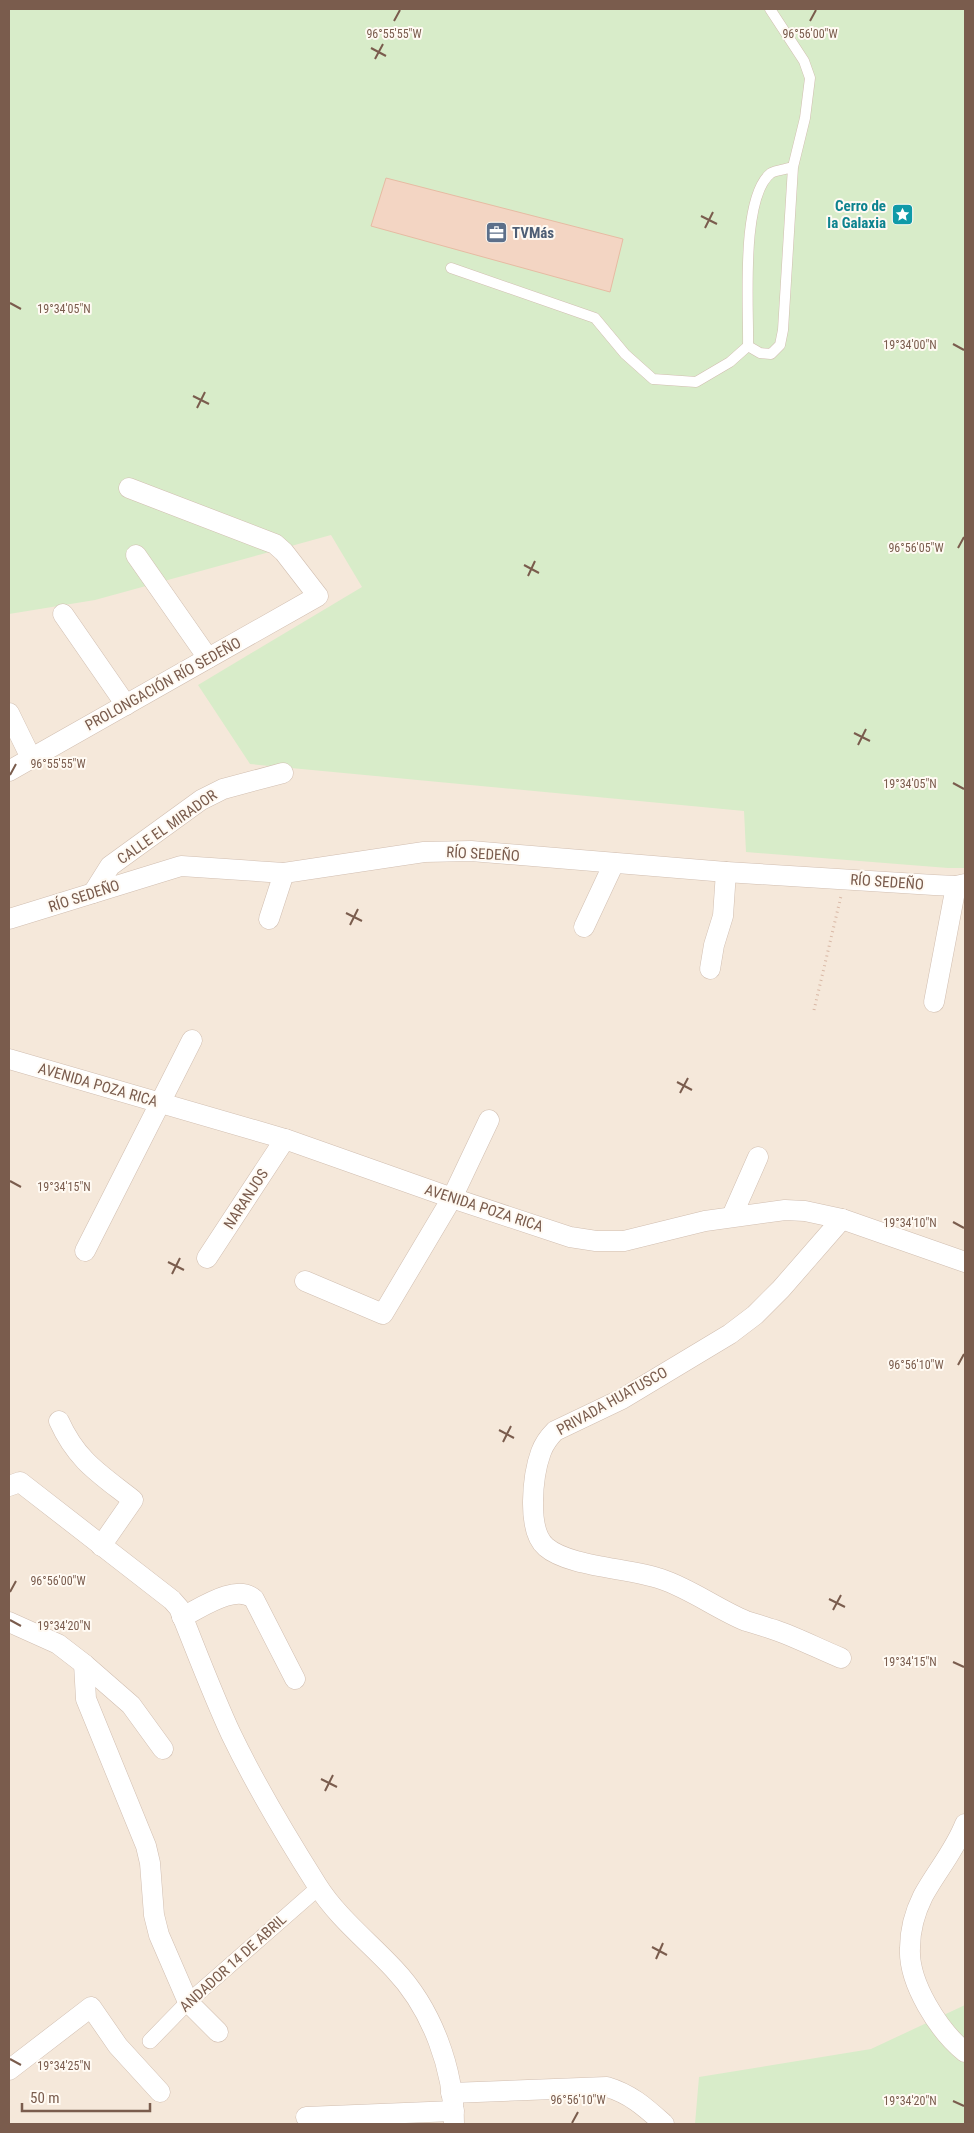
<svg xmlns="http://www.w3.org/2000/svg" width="974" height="2133" font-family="'Roboto Condensed',sans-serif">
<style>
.residential{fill:#f5e8da}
.green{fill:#d8ecc9}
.building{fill:#f3d5c3;stroke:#e6bba3}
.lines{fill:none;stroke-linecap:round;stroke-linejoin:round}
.service-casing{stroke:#d1beb0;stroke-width:11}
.pedestrian-casing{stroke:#d1beb0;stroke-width:16}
.minor-casing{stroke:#d1beb0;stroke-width:21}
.path{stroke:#d9b8a5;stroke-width:3;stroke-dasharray:1 4;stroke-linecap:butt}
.service{stroke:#fff;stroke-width:10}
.pedestrian{stroke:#fff;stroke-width:15}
.minor{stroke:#fff;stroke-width:20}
.ticks{fill:none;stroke:#7a5c4d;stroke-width:2}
.labels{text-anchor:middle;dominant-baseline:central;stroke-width:4;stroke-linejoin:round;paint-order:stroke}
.culture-label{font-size:15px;font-weight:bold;fill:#0d838f;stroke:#fffaf3;text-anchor:end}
.service-label{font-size:15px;font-weight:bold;fill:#4e5e75;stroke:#fffaf3;text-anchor:start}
.street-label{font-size:15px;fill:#7a5c4d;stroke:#fffaf3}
.ticks-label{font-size:12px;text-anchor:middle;fill:#7a5c4d;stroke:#fffaf3;stroke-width:4;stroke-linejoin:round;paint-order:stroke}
</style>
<rect width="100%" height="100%" fill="#fdf6ec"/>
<!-- residential -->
<rect class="residential" x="9" y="9" width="956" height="2115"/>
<!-- green -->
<g class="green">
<path d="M9,9H965V868H948L746,852L744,811L250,764L198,685L362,587L331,535L95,600L9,614Z"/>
<path d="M965,2005V2124H695L699,2077L871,2049Z"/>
</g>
<!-- building -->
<path class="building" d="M386,178L623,239L610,292L371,226Z"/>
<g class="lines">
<defs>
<g id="service">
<path d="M770,9L804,61L810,78L805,118L793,167L783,330L780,345L771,354L760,353L748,346C749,308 740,197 771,173C776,170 787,169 793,167"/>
<path d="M451,268L595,318L625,354L653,379L696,382L730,362L748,346"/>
</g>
<path id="pedestrian" d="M150,2041L188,2002L318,1888"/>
<g id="minor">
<path d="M136,555L208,658"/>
<path d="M63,614L126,705"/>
<path d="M9,713L31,758"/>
<path d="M9,771L318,596L284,552L275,544L129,488"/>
<path d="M93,893L110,866L201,800L223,789L283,773"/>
<path d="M9,919L181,866L284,873L424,852L471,851L726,872L934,885L956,886L965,884"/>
<path d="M269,919L284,873"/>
<path d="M584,927L614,863"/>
<path d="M710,969L714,945L723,916L726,872"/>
<path d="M934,1002L956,886"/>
<path d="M9,1059L285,1139L452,1198L570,1237L596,1241H624L705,1221L785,1210L805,1211L842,1219L965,1262"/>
<path d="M732,1216L758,1157"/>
<path d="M85,1251L192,1040"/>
<path d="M207,1258L285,1139"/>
<path d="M305,1281L383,1314L452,1198L489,1120"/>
<path d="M59,1421C77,1461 100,1474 133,1500L101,1546"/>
<path d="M9,1486L20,1482L172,1600L179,1608C196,1650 212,1693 231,1734C256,1786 286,1836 317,1885C337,1917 369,1942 394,1969C432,2009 454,2069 454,2124"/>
<path d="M182,1617C201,1608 236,1583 254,1599L295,1679"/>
<path d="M9,1622L58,1644L84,1664L131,1705L163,1749"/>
<path d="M841,1658C819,1649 798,1638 775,1630C766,1627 756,1624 746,1621C717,1609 691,1589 661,1579C630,1568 569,1567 546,1547C526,1530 533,1474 541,1452C544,1444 549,1437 555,1431L622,1399L730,1334L755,1315L781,1289L842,1219"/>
<path d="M84,1664L86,1699L146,1846L150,1863L154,1915L159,1935L188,2002L218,2032"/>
<path d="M965,1824C955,1850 936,1872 923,1896C915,1912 910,1930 910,1948C908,1983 939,2031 965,2052"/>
<path d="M9,2070L91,2007L118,2046L160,2092"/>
<path d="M451,2093L607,2087C631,2094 646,2108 664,2124"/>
<path d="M306,2117L454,2111"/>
</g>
</defs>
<!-- service casing -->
<use href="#service" class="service-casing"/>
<!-- pedestrian casing -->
<use href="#pedestrian" class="pedestrian-casing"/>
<!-- minor casing -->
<use href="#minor" class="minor-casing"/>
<!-- path -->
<path class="path" d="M814,1010L841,896"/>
<!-- service -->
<use href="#service" class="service"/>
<!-- pedestrian -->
<use href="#pedestrian" class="pedestrian"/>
<!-- minor -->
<use href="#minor" class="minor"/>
</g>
<!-- ticks -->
<path class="ticks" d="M394,21L400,10M810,21L816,10M371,48L386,56M375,59L383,44M701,216L717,224M705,228L713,212M10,303L21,309M953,344L964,350M193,396L209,404M197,408L205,392M958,548L964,537M524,565L539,573M528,576L535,561M854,733L870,741M858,745L866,729M10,775L16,764M953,783L964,789M346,913L362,921M350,925L358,909M677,1082L692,1090M680,1093L688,1078M10,1181L21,1187M953,1222L964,1228M168,1262L184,1270M172,1274L180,1258M958,1365L964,1354M499,1430L514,1438M503,1442L511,1426M10,1592L16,1581M829,1599L845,1607M833,1610L841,1595M10,1620L21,1626M953,1662L964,1667M321,1779L337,1787M325,1791L333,1775M652,1947L667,1955M656,1959L663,1943M10,2059L21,2065M953,2101L964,2106M572,2123L578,2112"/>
<!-- icons -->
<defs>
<symbol id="sight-square" viewBox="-11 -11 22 22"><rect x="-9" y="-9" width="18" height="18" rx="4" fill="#0f9aa8" stroke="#fffaf3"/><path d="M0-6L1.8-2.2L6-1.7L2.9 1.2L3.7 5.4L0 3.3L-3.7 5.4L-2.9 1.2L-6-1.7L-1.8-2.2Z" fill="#fff"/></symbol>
<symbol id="office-square" viewBox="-11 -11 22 22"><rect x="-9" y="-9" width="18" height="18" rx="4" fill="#5c6f8a" stroke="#fffaf3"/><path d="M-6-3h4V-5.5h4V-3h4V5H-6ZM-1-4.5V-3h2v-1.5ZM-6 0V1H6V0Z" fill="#fff"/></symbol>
</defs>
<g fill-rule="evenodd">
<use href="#sight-square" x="890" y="202" width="25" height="25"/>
<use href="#office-square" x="484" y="220" width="25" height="25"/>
</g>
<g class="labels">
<!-- culture labels -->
<g class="culture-label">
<text x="886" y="206">Cerro de<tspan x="886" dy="17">la Galaxia</tspan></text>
</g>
<!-- service labels -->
<g class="service-label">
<text x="512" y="233">TVMás</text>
</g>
<!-- street labels -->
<g class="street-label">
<text transform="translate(163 684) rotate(-29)">PROLONGACIÓN RÍO SEDEÑO</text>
<text transform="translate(167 827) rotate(-35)">CALLE EL MIRADOR</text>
<text transform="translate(483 854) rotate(3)">RÍO SEDEÑO</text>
<text transform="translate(887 882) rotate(4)">RÍO SEDEÑO</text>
<text transform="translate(84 896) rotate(-18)">RÍO SEDEÑO</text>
<text transform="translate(98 1085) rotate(16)">AVENIDA POZA RICA</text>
<text transform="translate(246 1199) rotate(-57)">NARANJOS</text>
<text transform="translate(484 1208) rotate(18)">AVENIDA POZA RICA</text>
<text transform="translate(612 1401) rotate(-29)">PRIVADA HUATUSCO</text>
<text transform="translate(233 1963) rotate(-42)">ANDADOR 14 DE ABRIL</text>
</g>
</g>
<g class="ticks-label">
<text x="394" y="38">96°55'55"W</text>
<text x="810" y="38">96°56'00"W</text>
<text x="64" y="313">19°34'05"N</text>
<text x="910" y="349">19°34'00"N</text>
<text x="916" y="552">96°56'05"W</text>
<text x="58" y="768">96°55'55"W</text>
<text x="910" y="788">19°34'05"N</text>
<text x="64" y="1191">19°34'15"N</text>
<text x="910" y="1227">19°34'10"N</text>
<text x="916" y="1369">96°56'10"W</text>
<text x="58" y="1585">96°56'00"W</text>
<text x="64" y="1630">19°34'20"N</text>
<text x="910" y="1666">19°34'15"N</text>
<text x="64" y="2070">19°34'25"N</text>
<text x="578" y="2104">96°56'10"W</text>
<text x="910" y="2105">19°34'20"N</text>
</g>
<!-- border -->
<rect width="974" height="2133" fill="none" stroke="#7a5c4d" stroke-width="20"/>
<!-- scale -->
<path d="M22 2103v8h128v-8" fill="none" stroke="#7a5c4d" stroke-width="2.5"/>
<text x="30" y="2103" font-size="15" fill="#7a5c4d" stroke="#fffaf3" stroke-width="4" paint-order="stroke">50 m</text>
</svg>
